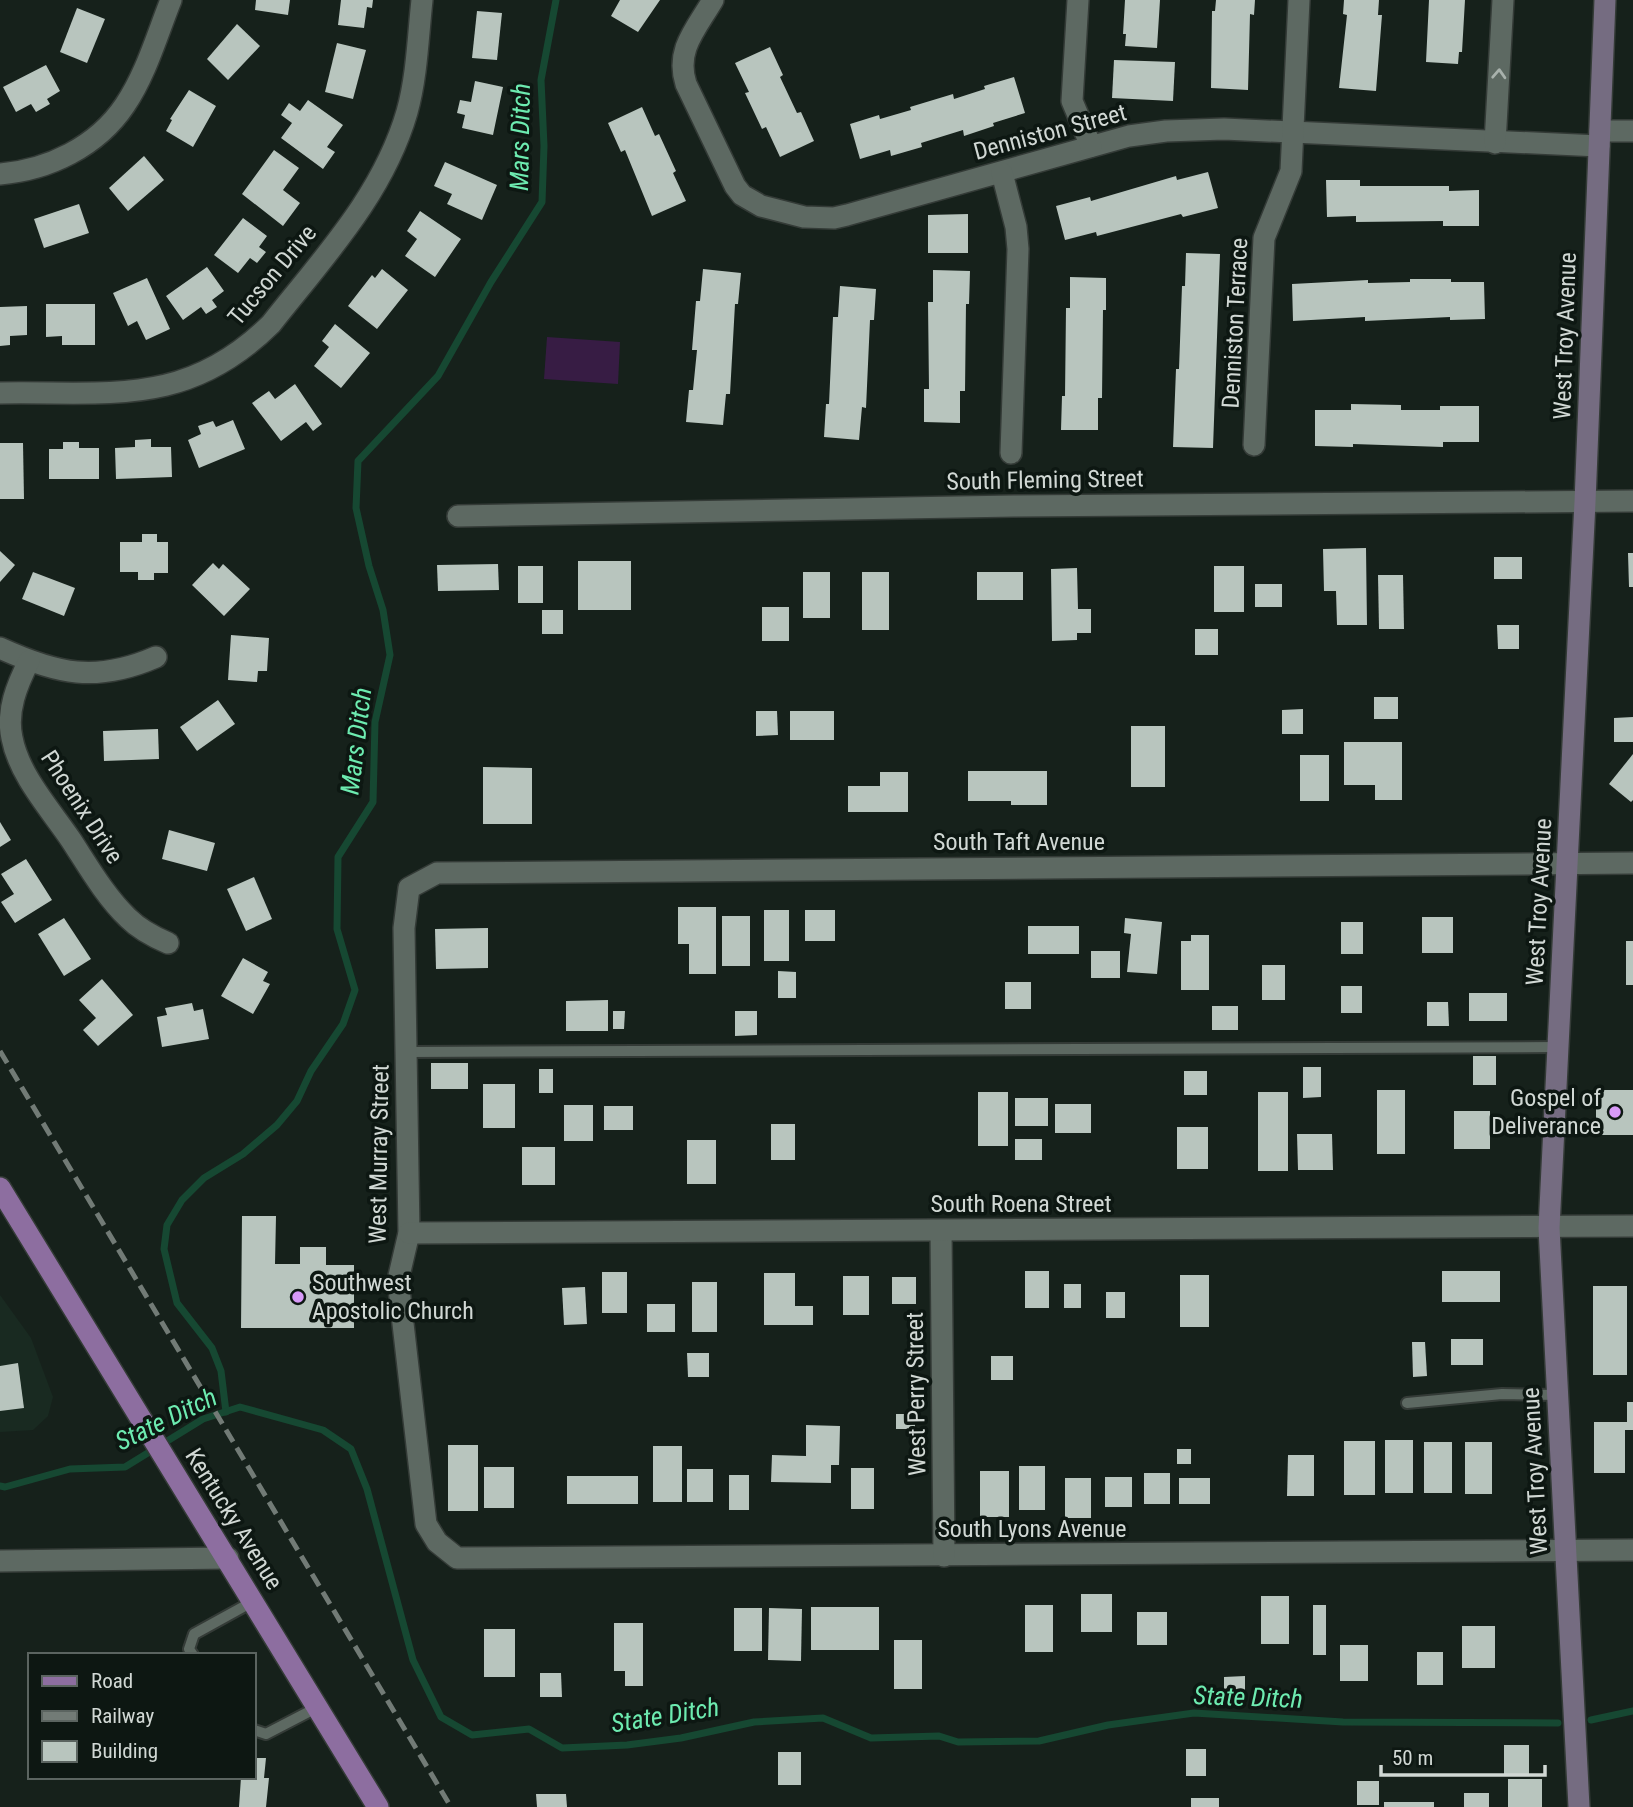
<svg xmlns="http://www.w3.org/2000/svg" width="1633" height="1807" font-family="'Roboto Condensed',sans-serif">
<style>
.built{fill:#192a21}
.garden{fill:#371c44}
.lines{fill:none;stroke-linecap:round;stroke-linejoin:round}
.stream{stroke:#164832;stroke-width:7}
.building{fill:#b8c5be}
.lane-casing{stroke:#343b37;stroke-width:14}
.street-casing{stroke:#343b37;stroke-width:24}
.secondary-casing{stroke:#343b37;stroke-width:24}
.primary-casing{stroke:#343b37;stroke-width:24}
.lane{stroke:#5d6962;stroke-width:10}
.street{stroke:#5d6962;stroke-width:21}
.secondary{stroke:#756c81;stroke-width:21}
.primary{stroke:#8d6ea0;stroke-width:21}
.rail{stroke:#727b76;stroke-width:5;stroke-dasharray:14 7;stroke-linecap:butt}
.oneway{stroke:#a8b1ac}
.poi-dot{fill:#d89af8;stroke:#0d1712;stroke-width:2.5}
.labels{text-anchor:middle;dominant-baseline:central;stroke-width:7;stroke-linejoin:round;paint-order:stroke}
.street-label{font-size:24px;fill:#d1d8d4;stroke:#0d1712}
.poi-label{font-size:24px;fill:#d1d8d4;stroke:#0d1712;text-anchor:end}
.water-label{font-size:26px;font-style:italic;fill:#6debb0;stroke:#0d1712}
</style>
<rect width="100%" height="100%" fill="#16211b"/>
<!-- built -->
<path class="built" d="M0,1295L31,1338L53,1397L48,1416L33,1430L0,1432Z"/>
<!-- garden -->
<path class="garden" d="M547,337L620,342L618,384L544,379Z"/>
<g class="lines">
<!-- stream -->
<g class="stream">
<path d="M226,1412L221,1371L212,1348L177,1303L164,1249L167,1225L182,1200L204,1178L243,1154L277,1125L297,1101L311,1071L343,1024L355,990L337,929L338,857L373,802L375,722L390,655L383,610L369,566L356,508L358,461L438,376L491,282L542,202L544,146L541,80L556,0"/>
<path d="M0,1486L5,1487L70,1469L125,1467L203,1419L240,1407L323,1430L351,1449L367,1489L413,1660L441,1717L472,1735L529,1729L562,1748L627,1745L681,1738L754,1722L823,1718L871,1738L939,1736L958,1742L1039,1741L1108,1725L1194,1713L1343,1722L1558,1723"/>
<path d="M1591,1720L1633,1711"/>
</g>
</g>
<!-- building -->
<g class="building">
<path d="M256,0H290L288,15L255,10Z"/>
<path d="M341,0H373L372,8L367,7L364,28L338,25Z"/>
<path d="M620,0H660L638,32L611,16Z"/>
<path d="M1125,0H1160L1157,48L1125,46L1126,34H1123Z"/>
<path d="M1216,0H1255L1254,15L1250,14L1248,90L1211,88L1212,11H1215Z"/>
<path d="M1344,0H1379L1378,15H1382L1376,91L1339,88L1347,15L1343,14Z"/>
<path d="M1429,0H1465L1462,52H1459L1458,64L1426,62Z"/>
<path d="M77,8L105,19L87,63L60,52Z"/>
<path d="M477,11L502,13L497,60L472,58Z"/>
<path d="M237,24L260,46L228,80L207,59Z"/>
<path d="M337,43L366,50L353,99L325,92Z"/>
<path d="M770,47L783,75L780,77L797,113L801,112L814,141L780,157L766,127L762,129L745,93L749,92L735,63Z"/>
<path d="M1114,60L1175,62L1173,101L1112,98Z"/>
<path d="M46,65L60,91L47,99L50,104L36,112L31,104L16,112L3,87Z"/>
<path d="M1014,77L1025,113L993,123L994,126L964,136L963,130L921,143L922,147L891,156L890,150L860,159L850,124L879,115L880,119L911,110L910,107L953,94L954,99L985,89L984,86Z"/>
<path d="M475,81L503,87L493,135L462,128L465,115L457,113L460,100L471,102Z"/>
<path d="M189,90L216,106L193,147L166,131L172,120L170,119Z"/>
<path d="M308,100L343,125L327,147L335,152L323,169L281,138L292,123L281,115L289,103L300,111Z"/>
<path d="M642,107L655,136L659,134L676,171L673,173L686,201L652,216L625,150L621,152L608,123Z"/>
<path d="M274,150L299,168L283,190L300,203L283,226L242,194Z"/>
<path d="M144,156L164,180L128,211L109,188Z"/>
<path d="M445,162L497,185L482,220L447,204L452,194L434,186Z"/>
<path d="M1208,172L1218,208L1183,217L1181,214L1097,236L1096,232L1065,240L1056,206L1090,197L1091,201L1176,176L1177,180Z"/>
<path d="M1326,180H1360V186H1449V191L1479,190V226H1443V221L1356,222V216L1327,217Z"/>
<path d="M79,204L89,233L44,248L34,219Z"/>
<path d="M420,211L461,239L435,277L405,256L417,239L407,231Z"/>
<path d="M968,214V253H928V215Z"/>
<path d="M243,218L267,236L259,247L266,252L257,263L250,258L238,273L214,255Z"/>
<path d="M1186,253L1220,254L1213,448L1173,447L1176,369H1179L1182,286H1185Z"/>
<path d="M207,267L224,291L212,300L217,307L206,314L201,307L183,320L166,296Z"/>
<path d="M382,269L408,290L377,329L348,306L372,275L375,278Z"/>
<path d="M703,269L741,273L738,304H735L730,394H726L723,425L686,422L689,390H693L697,350H692L696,301H700Z"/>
<path d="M933,270L970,271L969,304H966L965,391H960V423L924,422V389H929L928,302H933Z"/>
<path d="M1070,277L1106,278V310H1103L1102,398H1098V430H1061L1062,396H1065L1066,308H1070Z"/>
<path d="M147,278L170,329L146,340L137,321L128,326L113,293Z"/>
<path d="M1410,279H1451V282H1484L1485,319L1450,320V317L1365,321V317L1293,321L1292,284L1368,280V283L1410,282Z"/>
<path d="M840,286L876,289L874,320H870L866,408L862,407L859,440L824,437L826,404H829L833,317H838Z"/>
<path d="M46,304H95V345H62V336L46,337Z"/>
<path d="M27,306V335L10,336V345L0,346V307Z"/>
<path d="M335,324L370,353L341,388L314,366L329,347L322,341Z"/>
<path d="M295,384L322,424L313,431L306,422L281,441L252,403L269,391L275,399Z"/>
<path d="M1351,404L1401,405V410H1440V406H1479V442H1443V447L1353,444V447L1315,446V410H1351Z"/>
<path d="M233,420L245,449L199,468L188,440L201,434L198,426L213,421L216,427Z"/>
<path d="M151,439V447H171L172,477L116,479L115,448L135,447V440Z"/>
<path d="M63,442H79V448H99V479H49V449H63Z"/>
<path d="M0,443H23L24,499H0Z"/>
<path d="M142,534H157V542H168V573H154V580H138V572H120V542H142Z"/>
<path d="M1366,548L1367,625H1337L1336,591H1324L1323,549Z"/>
<path d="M0,551L15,565L0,582Z"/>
<path d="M1628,553H1633V587H1629Z"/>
<rect x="1494" y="557" width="28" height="22"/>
<rect x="578" y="561" width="53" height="49"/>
<path d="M213,563L219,569L223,564L250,589L224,616L192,585Z"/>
<path d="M498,564L499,590L438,591L437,565Z"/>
<rect x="518" y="566" width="25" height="37"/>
<rect x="1214" y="566" width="30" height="46"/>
<path d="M1077,568L1078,609H1091V633H1077V640L1052,641L1051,569Z"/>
<path d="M33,572L75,588L64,616L22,599Z"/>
<rect x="803" y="572" width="27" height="46"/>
<rect x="862" y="572" width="27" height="58"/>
<rect x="977" y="572" width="46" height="28"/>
<path d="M1378,575H1403L1404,629H1379Z"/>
<rect x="1255" y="584" width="27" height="23"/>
<rect x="762" y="607" width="27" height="34"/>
<rect x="542" y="610" width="21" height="24"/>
<path d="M1497,625H1519V649H1498Z"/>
<rect x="1195" y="629" width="23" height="26"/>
<path d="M231,635L269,638L267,671H258L257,682L228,680Z"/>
<rect x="1374" y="697" width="24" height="22"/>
<path d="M218,700L235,724L197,751L180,727Z"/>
<path d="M1303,709V734H1282V710Z"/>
<path d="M756,711H777L778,735L756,736Z"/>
<rect x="790" y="711" width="44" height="29"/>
<path d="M1633,717V742H1614V718Z"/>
<rect x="1131" y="726" width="34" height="61"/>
<path d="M158,729L159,759L104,761L103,731Z"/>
<path d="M1344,742H1402V800H1375V785H1344Z"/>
<path d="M1633,754V800L1631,802L1609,784Z"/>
<rect x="1300" y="755" width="29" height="46"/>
<path d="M483,767L532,768V824H483Z"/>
<path d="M968,771H1047V805H1011V801H968Z"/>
<path d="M880,772H908V812H848V786H880Z"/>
<path d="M0,822L11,840L0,847Z"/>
<path d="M169,830L215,843L207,871L162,859Z"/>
<path d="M26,859L52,900L15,923L1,902L14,894L1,874Z"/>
<path d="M254,877L272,919L246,931L227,889Z"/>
<path d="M678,907H716V974H689V944H678Z"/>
<rect x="764" y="910" width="25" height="51"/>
<rect x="805" y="910" width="30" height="31"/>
<rect x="722" y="916" width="28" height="50"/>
<rect x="1422" y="917" width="31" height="36"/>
<path d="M64,918L91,959L64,976L38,934Z"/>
<path d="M1125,918L1162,922L1157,974L1127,972L1131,934L1124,933Z"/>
<rect x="1341" y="922" width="22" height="32"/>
<rect x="1028" y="926" width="51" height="28"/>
<path d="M488,928V968L436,969L435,929Z"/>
<path d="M1191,935H1209V990H1181V941H1191Z"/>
<rect x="1626" y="941" width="7" height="44"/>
<rect x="1091" y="951" width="29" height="27"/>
<path d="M243,958L268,972L263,981L270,984L253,1014L221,996Z"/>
<rect x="1262" y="965" width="23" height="35"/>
<path d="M778,971L796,972V998H778Z"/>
<path d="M102,979L133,1015L98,1046L83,1030L96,1018L79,1000Z"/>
<rect x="1005" y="982" width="26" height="27"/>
<rect x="1341" y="986" width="21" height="27"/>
<rect x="1469" y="993" width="38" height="28"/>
<path d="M608,1000V1031H566V1001Z"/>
<path d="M1427,1002H1448L1449,1026H1427Z"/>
<path d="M192,1003L194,1011L203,1009L209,1039L162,1047L157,1017L167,1015L165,1008Z"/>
<rect x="1212" y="1006" width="26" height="24"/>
<path d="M613,1011H625L624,1029H613Z"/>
<path d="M735,1011H757V1035L735,1036Z"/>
<rect x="1473" y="1056" width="23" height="29"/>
<rect x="431" y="1063" width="37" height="26"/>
<path d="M1303,1067H1321V1097L1303,1098Z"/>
<rect x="539" y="1069" width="14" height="24"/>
<rect x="1184" y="1071" width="23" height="24"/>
<rect x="483" y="1084" width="32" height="44"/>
<rect x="1377" y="1090" width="28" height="64"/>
<rect x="1596" y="1090" width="37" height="45"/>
<rect x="978" y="1092" width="30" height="54"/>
<rect x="1258" y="1092" width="30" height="79"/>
<rect x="1015" y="1098" width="33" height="28"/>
<rect x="1055" y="1104" width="36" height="29"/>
<rect x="564" y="1105" width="29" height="36"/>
<rect x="604" y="1106" width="29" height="24"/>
<rect x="1454" y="1111" width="36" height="38"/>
<rect x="771" y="1124" width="24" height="36"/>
<rect x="1177" y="1127" width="31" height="42"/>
<path d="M1297,1134H1332L1333,1170H1298Z"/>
<rect x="1015" y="1139" width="27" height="21"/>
<rect x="687" y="1140" width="29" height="44"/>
<rect x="522" y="1147" width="33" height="38"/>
<path d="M242,1216H276L275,1264H300V1247H326V1265H354V1328H241Z"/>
<rect x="1025" y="1271" width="24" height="37"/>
<rect x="1442" y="1271" width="58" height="31"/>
<rect x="602" y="1272" width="25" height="41"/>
<path d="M764,1273H795V1306H813V1325H764Z"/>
<rect x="1180" y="1275" width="29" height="52"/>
<rect x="843" y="1276" width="26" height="39"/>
<rect x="892" y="1277" width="24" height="27"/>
<rect x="692" y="1282" width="25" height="50"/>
<rect x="1064" y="1284" width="17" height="24"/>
<rect x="1593" y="1286" width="34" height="89"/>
<path d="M585,1287L587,1324L564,1325L562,1288Z"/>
<rect x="1106" y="1292" width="19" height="26"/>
<rect x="647" y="1304" width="28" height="28"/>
<rect x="1451" y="1339" width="32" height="26"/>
<path d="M1412,1342H1425L1427,1376L1413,1377Z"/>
<path d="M687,1353H709V1377H688Z"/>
<rect x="991" y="1356" width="22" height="24"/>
<path d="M18,1363L24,1408L0,1411V1366Z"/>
<path d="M1627,1402H1633V1430H1625V1473H1594V1422H1627Z"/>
<rect x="896" y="1414" width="19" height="15"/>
<path d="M806,1425L840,1426L839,1465H831V1483L771,1482L772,1455L806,1456Z"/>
<rect x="1385" y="1440" width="28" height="53"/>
<rect x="1344" y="1441" width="31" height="54"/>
<rect x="1424" y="1442" width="28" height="51"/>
<rect x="1465" y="1442" width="27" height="52"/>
<rect x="448" y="1445" width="30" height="66"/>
<rect x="653" y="1446" width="29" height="56"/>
<rect x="1177" y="1449" width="14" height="15"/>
<path d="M1288,1455H1314V1496H1287Z"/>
<rect x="1019" y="1466" width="26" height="44"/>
<rect x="484" y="1467" width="30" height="41"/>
<rect x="851" y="1468" width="23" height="41"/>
<rect x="687" y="1469" width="26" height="33"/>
<rect x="980" y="1471" width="29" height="46"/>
<rect x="1144" y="1473" width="26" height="31"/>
<rect x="729" y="1475" width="20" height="35"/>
<rect x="567" y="1476" width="71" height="28"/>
<rect x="1105" y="1477" width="27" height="30"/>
<rect x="1065" y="1478" width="26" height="40"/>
<rect x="1179" y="1478" width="31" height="26"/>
<rect x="1081" y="1594" width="31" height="38"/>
<rect x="1261" y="1596" width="28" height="48"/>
<rect x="1025" y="1605" width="28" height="47"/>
<rect x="1313" y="1605" width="13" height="50"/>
<rect x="811" y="1607" width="68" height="43"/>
<rect x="734" y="1608" width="28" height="43"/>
<path d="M769,1608L802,1609L801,1661L768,1660Z"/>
<rect x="1137" y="1612" width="30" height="33"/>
<path d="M614,1623H643V1686H625V1671H614Z"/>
<rect x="1462" y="1626" width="33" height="42"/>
<rect x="484" y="1629" width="31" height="48"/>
<rect x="894" y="1640" width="28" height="49"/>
<rect x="1340" y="1645" width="28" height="36"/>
<rect x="1417" y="1652" width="26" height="33"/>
<path d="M540,1673H561L562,1697H540Z"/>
<path d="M1245,1676V1701H1224V1677Z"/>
<rect x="1504" y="1745" width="25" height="29"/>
<rect x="1186" y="1749" width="20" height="27"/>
<rect x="778" y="1752" width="23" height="33"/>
<path d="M254,1758H266L264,1778H269L266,1807H239L241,1777H254Z"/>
<rect x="1508" y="1779" width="34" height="28"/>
<rect x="1357" y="1781" width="22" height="24"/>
<rect x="1464" y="1793" width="25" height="14"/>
<path d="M536,1794H566L567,1807H537Z"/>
<rect x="1191" y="1798" width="28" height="9"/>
<rect x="1384" y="1802" width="50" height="5"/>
</g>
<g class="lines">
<defs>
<g id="lane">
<path d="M408,1052L1558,1047"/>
<path d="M1407,1403L1502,1394L1558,1395"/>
<path d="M193,1655L189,1649L194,1634L254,1601"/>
<path d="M254,1730L266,1734L318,1707"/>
</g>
<g id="street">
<path d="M713,0C696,29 675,50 686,84L735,186L742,195L761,206L804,217L834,218L847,215L1129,136L1166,131L1224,129L1599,146"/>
<path d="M1078,0L1072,101L1091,146"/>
<path d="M1600,131H1633"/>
<path d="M1495,143L1503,0"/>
<path d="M1002,173L1016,227L1018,249L1011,453"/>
<path d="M0,174C48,170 97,147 125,105C146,74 157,35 171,0"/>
<path d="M0,393C109,391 186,408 271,324C323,258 383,195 407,112C417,76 418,37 422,0"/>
<path d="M1254,445L1264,238L1291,171L1299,0"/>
<path d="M458,516L1014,506L1633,501"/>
<path d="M0,648C57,674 96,683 156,657"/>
<path d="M29,661C17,685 6,711 12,738C19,775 50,809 71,840C88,866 105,896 128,918C139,929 154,937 168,943"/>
<path d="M1633,863L437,873L409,888L404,928L409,1233L398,1280L426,1524L437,1542L457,1558L1633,1550"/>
<path d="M941,1231L944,1556"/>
<path d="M409,1233L1633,1226"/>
<path d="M0,1561L228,1558"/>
</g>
<path id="secondary" d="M1579,1807L1549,1228L1585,502L1605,0"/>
<path id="primary" d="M0,1188L378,1807"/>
</defs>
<!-- lane casing -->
<use href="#lane" class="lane-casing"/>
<!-- street casing -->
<use href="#street" class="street-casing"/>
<!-- secondary casing -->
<use href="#secondary" class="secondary-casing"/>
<!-- primary casing -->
<use href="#primary" class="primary-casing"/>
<!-- lane -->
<use href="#lane" class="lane"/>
<!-- street -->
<use href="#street" class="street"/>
<!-- secondary -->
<use href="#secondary" class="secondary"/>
<!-- primary -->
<use href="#primary" class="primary"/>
<!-- rail -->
<path class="rail" d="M0,1051L451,1807"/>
</g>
<!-- one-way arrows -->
<defs><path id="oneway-chevron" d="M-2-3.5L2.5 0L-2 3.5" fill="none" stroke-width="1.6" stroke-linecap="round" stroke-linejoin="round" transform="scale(1.75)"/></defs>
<use class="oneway" href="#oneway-chevron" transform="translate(1499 74) rotate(-87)"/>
<!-- markers -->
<g class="poi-dot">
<circle cx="1615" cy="1112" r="7"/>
<circle cx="298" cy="1297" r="7"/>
</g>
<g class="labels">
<!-- street labels -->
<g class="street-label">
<text transform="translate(1050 132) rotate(-15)">Denniston Street</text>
<text transform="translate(272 275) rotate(-50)">Tucson Drive</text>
<text transform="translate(1235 323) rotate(-87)">Denniston Terrace</text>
<text transform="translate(1565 336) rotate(-88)">West Troy Avenue</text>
<text transform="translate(1045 480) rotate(-1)">South Fleming Street</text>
<text transform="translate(82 807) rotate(57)">Phoenix Drive</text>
<text x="1019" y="842">South Taft Avenue</text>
<text transform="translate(1539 902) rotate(-87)">West Troy Avenue</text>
<text transform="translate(379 1154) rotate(-89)">West Murray Street</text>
<text x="1021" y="1204">South Roena Street</text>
<text transform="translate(916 1394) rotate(-91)">West Perry Street</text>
<text transform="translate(1535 1471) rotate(-93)">West Troy Avenue</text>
<text transform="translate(234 1519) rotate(58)">Kentucky Avenue</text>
<text x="1032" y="1529">South Lyons Avenue</text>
</g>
<!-- poi labels -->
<g class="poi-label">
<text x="1601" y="1098">Gospel of<tspan x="1601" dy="28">Deliverance</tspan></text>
<text x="312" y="1283" text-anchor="start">Southwest<tspan x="312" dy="28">Apostolic Church</tspan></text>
</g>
<!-- water labels -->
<g class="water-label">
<text transform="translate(520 137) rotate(-89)">Mars Ditch</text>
<text transform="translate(356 741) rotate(-83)">Mars Ditch</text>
<text transform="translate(166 1419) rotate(-26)">State Ditch</text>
<text transform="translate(1248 1697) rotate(2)">State Ditch</text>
<text transform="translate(665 1715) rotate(-9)">State Ditch</text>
</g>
</g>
<!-- legend -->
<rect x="28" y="1653" width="228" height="126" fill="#0d1712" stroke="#5b6460" stroke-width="2"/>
<rect x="42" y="1676" width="35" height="10" fill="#8d6ea0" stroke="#5b6460" stroke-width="2"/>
<text x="91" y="1688" font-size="21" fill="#d1d8d4">Road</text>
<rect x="42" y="1711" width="35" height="10" fill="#727b76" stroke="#5b6460" stroke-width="2"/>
<text x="91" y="1723" font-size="21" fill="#d1d8d4">Railway</text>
<rect x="42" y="1741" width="35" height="21" fill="#b8c5be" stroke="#5b6460" stroke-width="2"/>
<text x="91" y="1758" font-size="21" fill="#d1d8d4">Building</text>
<!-- scale -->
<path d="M1381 1765v10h164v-10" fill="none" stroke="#d1d8d4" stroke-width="3.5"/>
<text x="1392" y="1765" font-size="21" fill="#d1d8d4" stroke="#0d1712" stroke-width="5" paint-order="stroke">50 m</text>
</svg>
